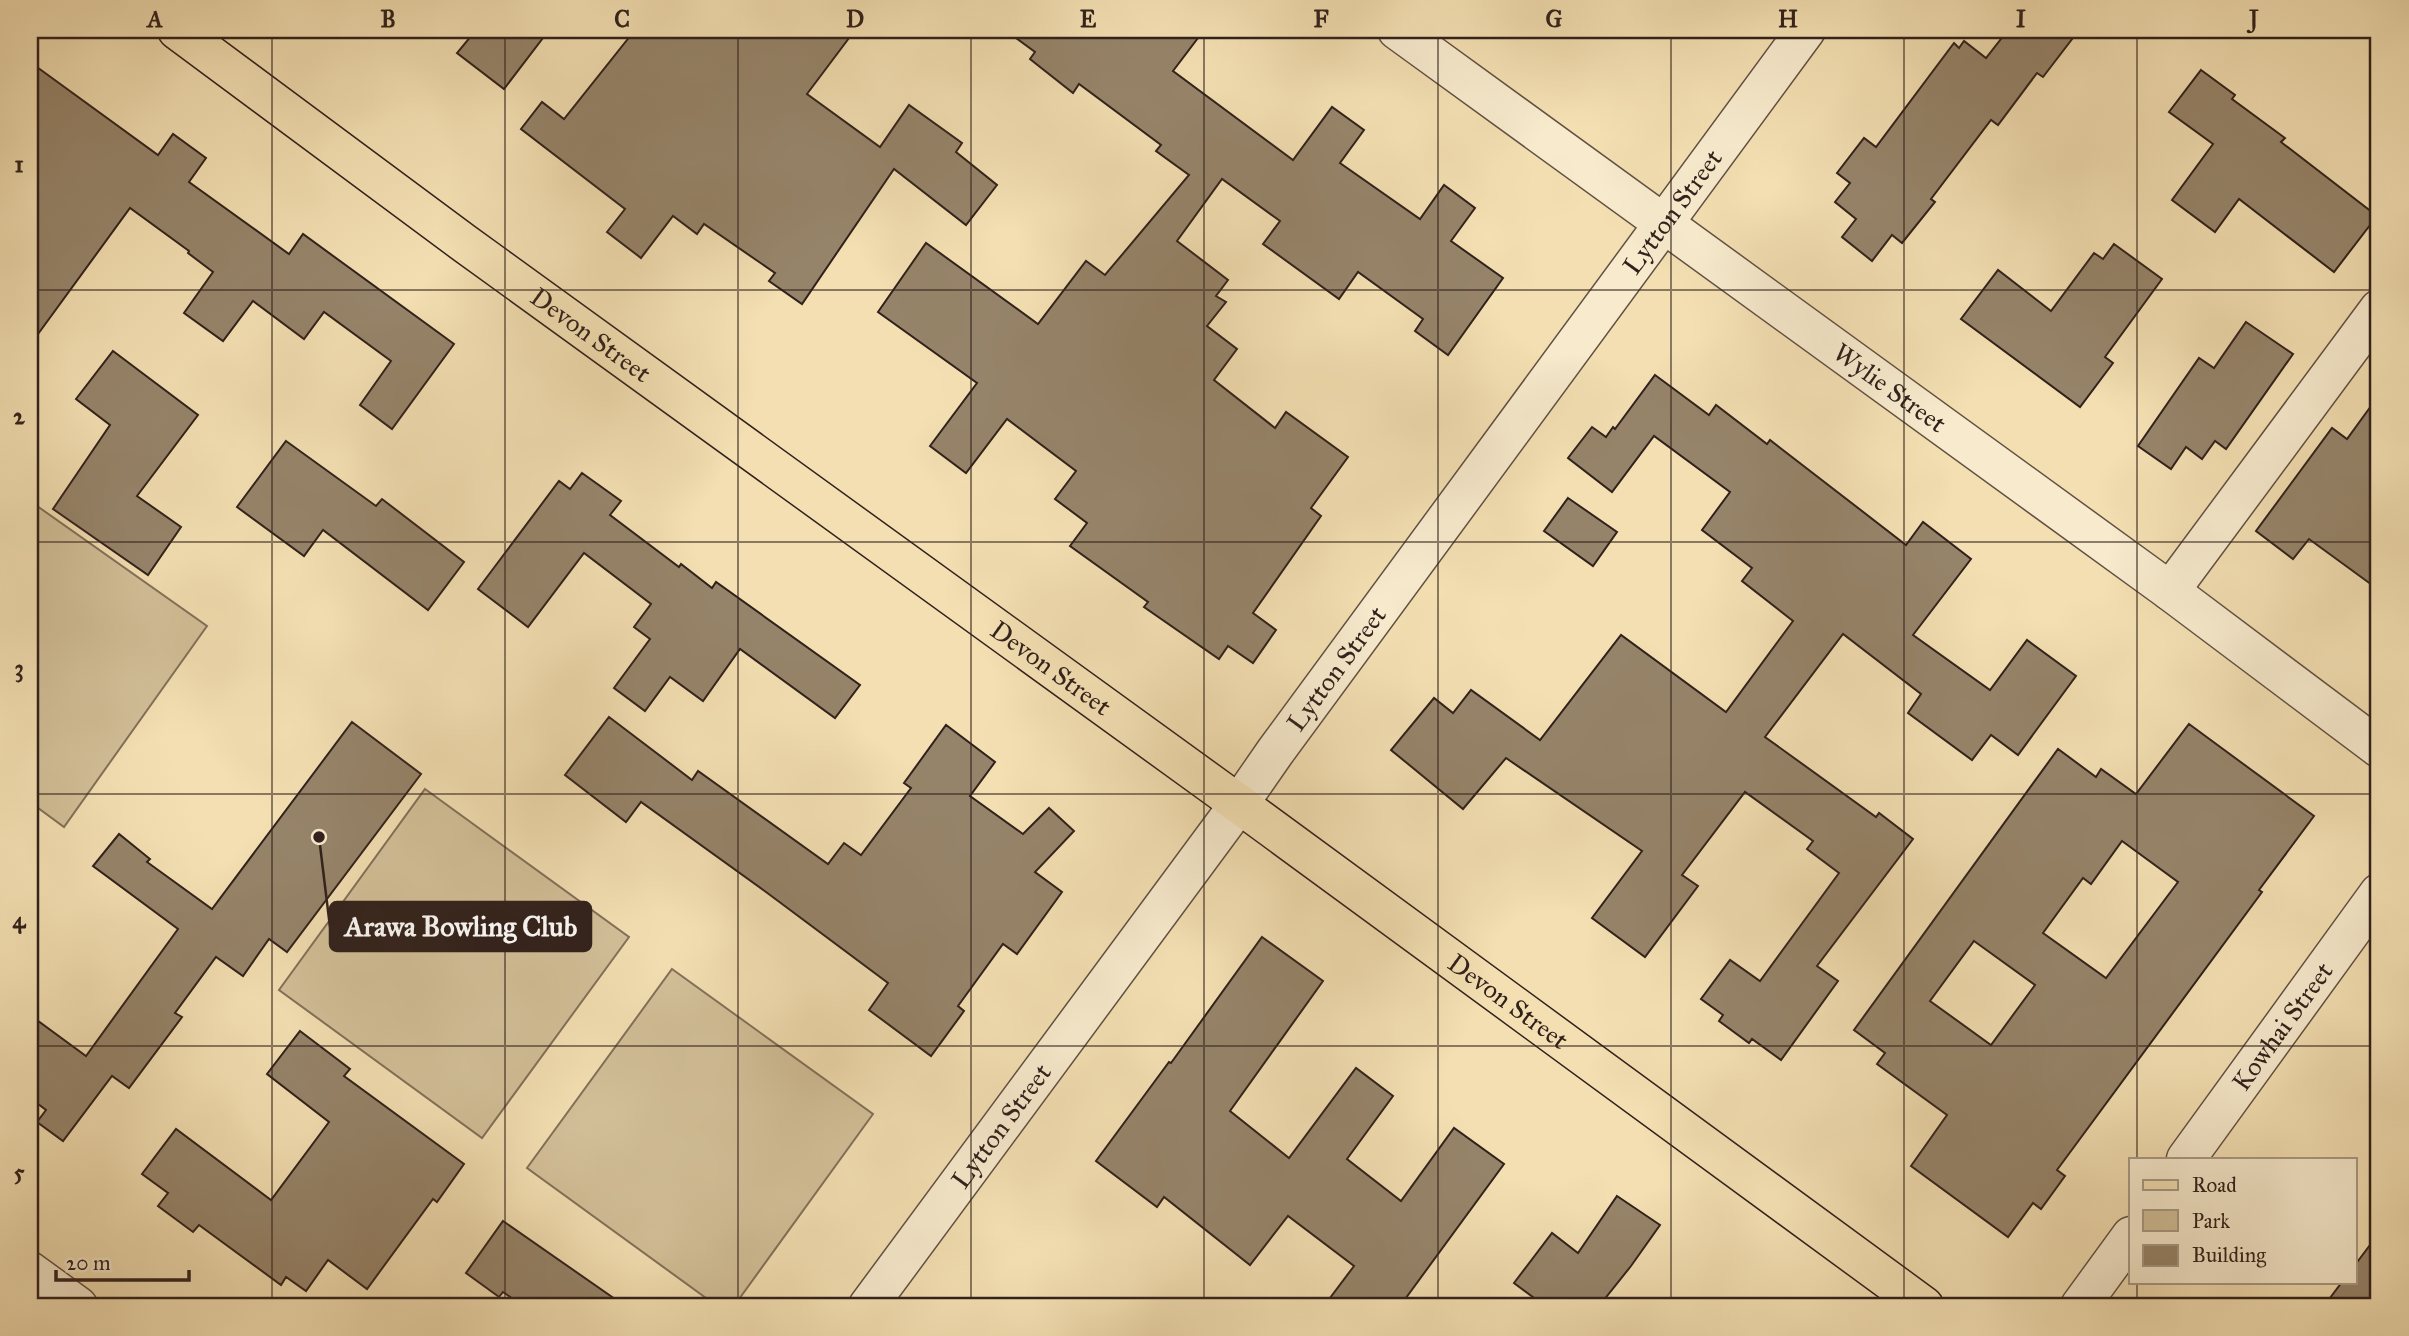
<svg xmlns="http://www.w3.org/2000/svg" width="2409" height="1336" font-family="'IM FELL Great Primer',serif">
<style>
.green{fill:#d2bf98;stroke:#82705a;stroke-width:2}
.building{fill:#96846a;stroke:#31211c;stroke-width:2;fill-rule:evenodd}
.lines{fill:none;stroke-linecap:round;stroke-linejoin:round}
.minor-casing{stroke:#625042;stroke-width:41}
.major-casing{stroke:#31211c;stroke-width:41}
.minor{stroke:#f7eacd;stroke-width:38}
.major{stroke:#f3dfb2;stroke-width:38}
.grid{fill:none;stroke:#31211c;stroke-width:2;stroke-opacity:0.55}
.labels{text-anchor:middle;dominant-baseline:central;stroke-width:6;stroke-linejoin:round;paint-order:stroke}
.street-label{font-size:26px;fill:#31211c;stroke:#f7eacd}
.leader{fill:none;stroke:#31211c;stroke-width:2.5}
.callout-dot{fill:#31211c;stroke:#f7eacd;stroke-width:2.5}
.callout{fill:#31211c;stroke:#31211c;stroke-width:2.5}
.callout-label{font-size:28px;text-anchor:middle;font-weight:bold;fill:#fff}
.neatline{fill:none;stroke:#31211c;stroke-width:2.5}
.grid-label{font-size:23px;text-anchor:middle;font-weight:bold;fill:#31211c}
</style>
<rect width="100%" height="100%" fill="#f3dfb2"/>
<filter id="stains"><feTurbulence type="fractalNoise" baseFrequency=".00286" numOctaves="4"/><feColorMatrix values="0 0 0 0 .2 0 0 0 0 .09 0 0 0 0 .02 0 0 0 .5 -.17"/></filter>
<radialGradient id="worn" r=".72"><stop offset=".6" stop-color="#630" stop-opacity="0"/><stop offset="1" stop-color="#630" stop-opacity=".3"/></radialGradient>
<!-- green -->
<g class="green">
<path d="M30,501L207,626L64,827L30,802Z"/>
<path d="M425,789L629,937L482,1138L279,990Z"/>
<path d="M672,969L873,1114L734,1306H717L527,1168Z"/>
</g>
<!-- building -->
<g class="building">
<path d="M476,30H549L504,89L457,53Z"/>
<path d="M635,30H855L807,94L880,147L909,105L962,143L956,152L997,185L966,225L894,169L802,304L769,281L775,273L704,224L697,234L673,216L641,258L607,232L625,209L521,129L542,102L564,119Z"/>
<path d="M1005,30H1204L1173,71L1293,160L1332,107L1364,130L1340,163L1420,219L1444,185L1475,208L1451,241L1503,278L1448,355L1415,331L1423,319L1358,272L1339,299L1263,244L1280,221L1222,179L1177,241L1228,280L1216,296L1226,302L1207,326L1237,349L1214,380L1275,428L1286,412L1348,457L1311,508L1321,516L1253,613L1276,630L1253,663L1228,646L1219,659L1144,607L1148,602L1070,546L1087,523L1055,499L1076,471L1007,419L966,473L930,446L977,383L878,312L926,243L1038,324L1086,261L1105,275L1189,175L1156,151L1161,145L1079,84L1073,93L1030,59L1035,52Z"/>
<path d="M2008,30H2079L2043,77L2037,73L1998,125L1991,120L1931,199L1935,202L1902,243L1892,235L1872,261L1842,237L1856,219L1835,202L1850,183L1837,173L1864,138L1876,147L1954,43L1959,48L1964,41L1986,58Z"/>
<path d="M30,62L158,155L173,134L206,158L189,182L289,254L303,234L454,344L392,429L360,405L391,361L324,312L304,339L253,301L223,341L184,313L213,272L188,253L189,251L130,208L30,345Z"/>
<path d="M2201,70L2235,95L2232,99L2285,138L2281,142L2377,216L2334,272L2239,199L2215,232L2172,200L2213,144L2169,112Z"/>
<path d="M2114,244L2162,279L2105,357L2113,363L2080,407L1961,319L1998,270L2051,311L2094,253L2103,259Z"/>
<path d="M2246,322L2293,354L2226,449L2215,441L2202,459L2186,447L2171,469L2138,446L2199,358L2214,368Z"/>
<path d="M113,351L198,415L137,496L181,527L148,575L53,509L110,425L76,399Z"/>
<path d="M1655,375L1709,415L1716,405L1767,444L1770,440L1906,545L1923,522L1971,559L1913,635L1990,690L2027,640L2076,676L2018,755L1991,735L1972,760L1908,713L1921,694L1843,634L1765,737L1876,817L1879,813L1913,839L1817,966L1838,981L1781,1060L1752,1039L1749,1043L1719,1021L1723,1015L1701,999L1730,960L1760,981L1839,873L1807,849L1813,841L1745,792L1682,875L1698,886L1645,957L1592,918L1642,851L1506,758L1463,809L1391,750L1434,698L1453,713L1471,690L1540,740L1621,635L1726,712L1793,621L1742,581L1752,568L1702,530L1730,492L1654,436L1612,492L1568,458L1592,427L1606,437L1613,427L1615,429Z"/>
<path d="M2379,395V590L2309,539L2293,559L2256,531L2332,428L2347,439Z"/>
<path d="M286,441L376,506L382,499L464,562L428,610L323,530L304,556L237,507Z"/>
<path d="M582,473L621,501L610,515L679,567L681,564L712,588L716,582L860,685L835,718L740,649L703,701L670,677L645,711L614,688L650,639L634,627L651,604L584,553L528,627L478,589L559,481L570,489Z"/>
<path d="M1568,498L1617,532L1593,566L1544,531Z"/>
<path d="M609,717L692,780L698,771L828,864L844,843L861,855L911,788L904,783L946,725L995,762L970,796L1023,834L1049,808L1074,831L1035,872L1062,892L1017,954L1003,944L958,1006L964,1011L931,1056L869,1010L888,983L766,892L641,802L626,822L565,775Z"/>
<path d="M352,722L421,774L287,952L269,939L243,976L216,957L175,1013L182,1017L129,1088L112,1076L63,1141L37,1122L46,1110L30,1098V1015L86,1056L178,929L93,866L119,834L150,859L147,862L212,909Z"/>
<path d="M2189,724L2314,816L2259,890L2262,892L2057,1170L2065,1176L2041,1209L2033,1203L2008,1237L1911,1166L1947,1115L1877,1064L1885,1053L1854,1030L2058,749L2096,777L2101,769L2136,794ZM2122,841L2178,882L2106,978L2043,933L2083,878L2091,884ZM1974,941L2035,985L1991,1045L1930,1001Z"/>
<path d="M1262,937L1323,981L1230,1111L1289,1158L1356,1068L1393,1096L1347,1159L1401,1201L1454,1128L1504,1164L1400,1306H1324L1354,1266L1288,1216L1250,1265L1164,1197L1157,1207L1096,1161L1169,1062L1171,1063Z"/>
<path d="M300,1031L350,1069L344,1076L464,1164L437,1202L433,1199L367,1289L328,1260L306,1291L286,1277L281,1285L199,1225L193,1232L158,1206L168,1193L142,1174L176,1129L271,1200L329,1122L267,1074Z"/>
<path d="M1617,1196L1660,1225L1631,1266L1599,1306H1545L1514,1283L1552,1233L1578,1253Z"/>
<path d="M503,1221L625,1306H523L503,1292L499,1297L466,1273Z"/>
<path d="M2379,1233V1306H2324L2342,1282H2355V1265Z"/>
</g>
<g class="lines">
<defs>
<g id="minor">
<path id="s1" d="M1397,30L2170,591L2379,748"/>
<path d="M2170,591L2379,309"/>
<path id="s2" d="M2186,1159L2379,893"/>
<path d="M30,1271L78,1306"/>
<path id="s3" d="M868,1306L1239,804L1275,752L1806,30"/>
<path d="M2080,1306L2131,1236"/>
</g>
<g id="major">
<path id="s4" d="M177,30L464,243L1239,804L1924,1306"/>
</g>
</defs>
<!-- minor casing -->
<use href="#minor" class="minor-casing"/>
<!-- major casing -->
<use href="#major" class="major-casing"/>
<!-- minor -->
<use href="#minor" class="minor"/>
<!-- major -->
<use href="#major" class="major"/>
</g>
<!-- grid -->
<path class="grid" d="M272,30V1306M505,30V1306M738,30V1306M971,30V1306M1204,30V1306M1438,30V1306M1671,30V1306M1904,30V1306M2137,30V1159M30,290H2379M30,542H2379M30,794H2379M30,1046H2379M2137,1282V1306"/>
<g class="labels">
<!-- street labels -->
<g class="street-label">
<text stroke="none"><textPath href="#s3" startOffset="1358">Lytton Street</textPath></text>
<text stroke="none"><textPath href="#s4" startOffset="514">Devon Street</textPath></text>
<text stroke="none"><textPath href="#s1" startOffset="609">Wylie Street</textPath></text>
<text stroke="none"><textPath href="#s4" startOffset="1082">Devon Street</textPath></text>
<text stroke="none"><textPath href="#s3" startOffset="791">Lytton Street</textPath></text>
<text stroke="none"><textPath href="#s4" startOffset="1648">Devon Street</textPath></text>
<text stroke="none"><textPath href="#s2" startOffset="164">Kowhai Street</textPath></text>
<text stroke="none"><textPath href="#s3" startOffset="224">Lytton Street</textPath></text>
</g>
</g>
<!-- callouts -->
<path class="leader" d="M319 837L330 927"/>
<circle class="callout-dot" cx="319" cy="837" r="7"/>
<rect class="callout" x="330" y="902" width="261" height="49" rx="7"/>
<g class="callout-label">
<text x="461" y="936">Arawa Bowling Club</text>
</g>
<!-- margin -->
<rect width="2409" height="1336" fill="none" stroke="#f3dfb2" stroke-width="77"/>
<!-- legend -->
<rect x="2129" y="1158" width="228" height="126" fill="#f7eacd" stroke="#a89a86" stroke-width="2"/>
<rect x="2143" y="1180" width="35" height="10" fill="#f3dfb2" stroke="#a89a86" stroke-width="2"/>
<text x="2192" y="1192" font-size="21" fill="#31211c">Road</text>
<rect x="2143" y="1210" width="35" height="21" fill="#d2bf98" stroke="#a89a86" stroke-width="2"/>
<text x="2192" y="1228" font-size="21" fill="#31211c">Park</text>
<rect x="2143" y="1245" width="35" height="21" fill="#96846a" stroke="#a89a86" stroke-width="2"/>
<text x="2192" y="1262" font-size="21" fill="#31211c">Building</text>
<!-- scale -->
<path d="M56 1270v10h133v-10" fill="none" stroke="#31211c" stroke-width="3.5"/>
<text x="66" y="1270" font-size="21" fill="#31211c" stroke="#f7eacd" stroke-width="5" paint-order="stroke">20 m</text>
<rect x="38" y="38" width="2332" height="1260" class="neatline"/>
<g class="grid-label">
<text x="155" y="27">A</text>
<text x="388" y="27">B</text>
<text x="622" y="27">C</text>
<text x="855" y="27">D</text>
<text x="1088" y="27">E</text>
<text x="1321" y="27">F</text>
<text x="1554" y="27">G</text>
<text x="1788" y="27">H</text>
<text x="2021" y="27">I</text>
<text x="2254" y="27">J</text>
<text x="19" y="172">1</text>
<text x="19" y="424">2</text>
<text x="19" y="676">3</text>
<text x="19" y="928">4</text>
<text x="19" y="1180">5</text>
</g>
<rect width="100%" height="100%" filter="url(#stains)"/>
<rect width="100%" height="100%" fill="url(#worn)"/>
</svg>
